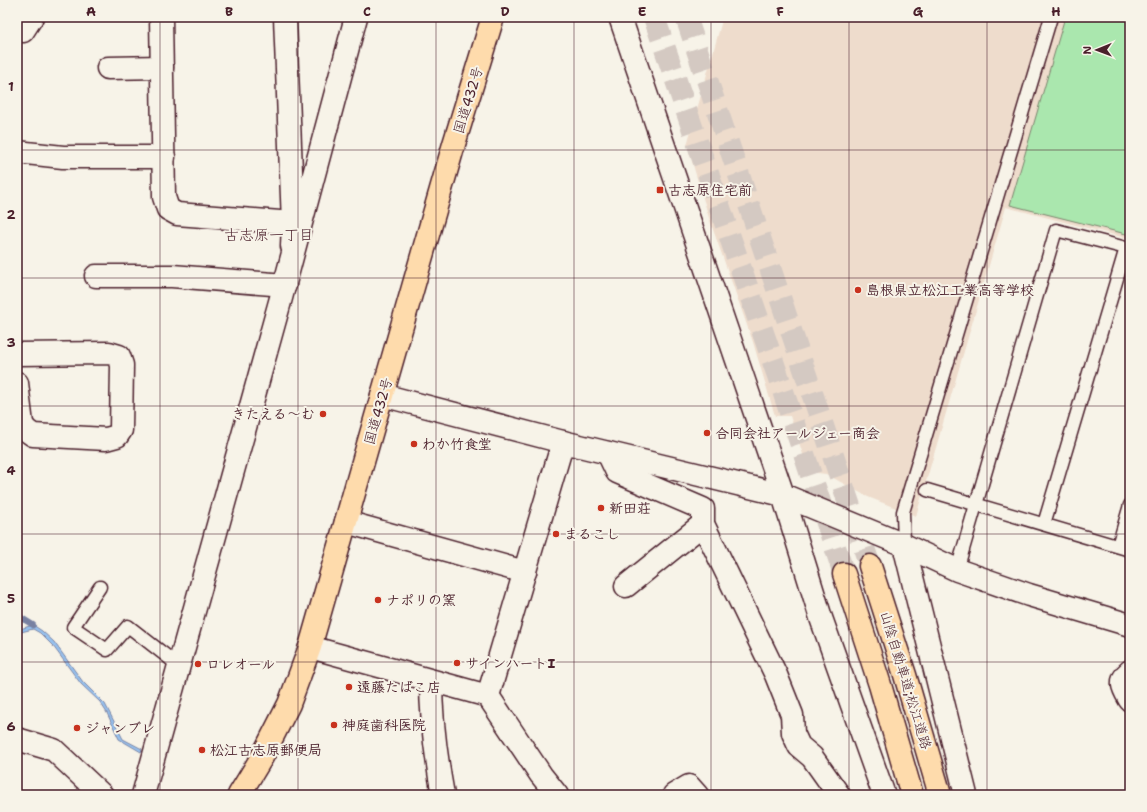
<svg xmlns="http://www.w3.org/2000/svg" width="1147" height="812" font-family="'Shantell Sans','Klee One',sans-serif">
<style>
.built{fill:#eedccc}
.green{fill:#aae7ae;stroke:#7a836c}
.water{fill:#97c3f1;stroke:#7881a2}
.lines{fill:none;stroke-linecap:round;stroke-linejoin:round}
.stream{stroke:#7881a2;stroke-width:6}
.highway-tunnel{stroke:#d4c9c2;stroke-width:22;stroke-dasharray:22 11;stroke-linecap:butt}
.lane-casing{stroke:#4a1f2b;stroke-width:15}
.street-casing{stroke:#4a1f2b;stroke-width:25}
.secondary-casing{stroke:#4a1f2b;stroke-width:25}
.highway-casing{stroke:#4a1f2b;stroke-width:25}
.lane{stroke:#f7f3e8;stroke-width:12}
.street{stroke:#f7f3e8;stroke-width:22}
.secondary{stroke:#f7f3e8;stroke-width:22}
.highway{stroke:#fedbac;stroke-width:22}
.grid{fill:none;stroke:#4a1f2b;stroke-width:1;stroke-opacity:0.55}
.poi-dot{fill:#c8321e;stroke:#f7f3e8;stroke-width:1.5}
.labels{text-anchor:middle;dominant-baseline:central;stroke-width:4;stroke-linejoin:round;paint-order:stroke}
.street-label{font-size:14px;fill:#4a1f2b;stroke:#f7f3e8}
.poi-label{font-size:14px;font-weight:bold;fill:#4a1f2b;stroke:#f7f3e8;text-anchor:start}
.neighbourhood-label{font-size:15px;fill:#4a1f2b;stroke:#f7f3e8}
.neatline{fill:none;stroke:#4a1f2b;stroke-width:1.5}
.grid-label{font-size:13px;text-anchor:middle;font-weight:bold;fill:#4a1f2b}
</style>
<rect width="100%" height="100%" fill="#f7f3e8"/>
<filter id="ink" filterUnits="userSpaceOnUse"><feTurbulence type="fractalNoise" baseFrequency=".025" numOctaves="2"/><feDisplacementMap in="SourceGraphic" scale="8" xChannelSelector="R" yChannelSelector="G"/><feConvolveMatrix kernelMatrix="1 2 1 2 8 2 1 2 1" color-interpolation-filters="sRGB"/></filter>
<g filter="url(#ink)">
<!-- built -->
<path class="built" d="M723,17H1130V239L1006,207L916,516L868,497L826,474L809,472L790,416H775L753,342L710,221L687,145Z"/>
<!-- green -->
<path class="green" d="M1065,17H1130V235L1010,205Z"/>
<!-- water -->
<path class="water" d="M33,625L42,631L54,642L83,682L105,704L123,739L142,749L141,752L119,739L107,713L100,702L81,684L53,646L40,633L33,629L17,633V630Z"/>
<g class="lines">
<!-- stream -->
<path class="stream" d="M17,615L33,625"/>
<!-- highway-tunnel -->
<g class="highway-tunnel">
<path d="M654,17L778,376L844,574"/>
<path d="M686,17L870,566"/>
</g>
<defs>
<g id="lane">
<path d="M927,490L1130,550"/>
<path d="M1044,524L1126,248"/>
<path d="M904,545L903,512L1051,17"/>
<path d="M1118,546L1130,505"/>
<path d="M957,570L1056,230L1130,249"/>
<path d="M100,587L73,627L107,650L128,626L178,665"/>
</g>
<g id="street">
<path d="M161,17L164,197L168,209L177,214L293,223L292,246"/>
<path d="M285,17L293,223"/>
<path d="M23,31L32,17"/>
<path d="M108,68L162,67"/>
<path d="M17,152L63,157H164"/>
<path d="M96,276H172L285,285"/>
<path d="M17,354L109,353L119,356L122,365L121,430L117,436L106,439L33,435L26,430L22,424L17,383"/>
<path d="M382,395L563,442L783,495L821,618L884,795"/>
<path d="M608,453L617,472L703,509V524L776,675L792,715L793,733L799,746L812,757L839,795"/>
<path d="M346,522L525,572"/>
<path d="M904,545L966,795"/>
<path d="M626,586L703,524"/>
<path d="M310,647L488,696L563,442"/>
<path d="M1130,671C1118,681 1123,688 1130,700"/>
<path d="M431,681C431,720 436,757 443,795"/>
<path d="M488,696L541,775L557,795"/>
<path d="M17,739L54,750L102,795"/>
<path d="M143,795L281,298L356,17"/>
<path d="M674,795L689,786L697,795"/>
</g>
<path id="secondary" d="M620,17L783,495L904,545L957,570L1029,595L1130,625"/>
<g id="highway">
<path d="M870,566L905,675L940,795"/>
<path d="M844,574L880,685L912,795"/>
<path d="M239,795L262,757L289,704L310,647L454,144L493,17"/>
</g>
</defs>
<!-- lane casing -->
<use href="#lane" class="lane-casing"/>
<!-- street casing -->
<use href="#street" class="street-casing"/>
<!-- secondary casing -->
<use href="#secondary" class="secondary-casing"/>
<!-- highway casing -->
<use href="#highway" class="highway-casing"/>
<!-- lane -->
<use href="#lane" class="lane"/>
<!-- street -->
<use href="#street" class="street"/>
<!-- secondary -->
<use href="#secondary" class="secondary"/>
<!-- highway -->
<use href="#highway" class="highway"/>
</g>
</g>
<!-- grid -->
<path class="grid" d="M160,17V795M298,17V795M436,17V795M574,17V795M711,17V795M849,17V795M987,17V795M17,150H1130M17,278H1130M17,406H1130M17,534H1130M17,662H1130"/>
<!-- markers -->
<g class="poi-dot">
<rect x="656" y="186" width="8" height="8" rx="2"/>
<circle cx="858" cy="290" r="4"/>
<circle cx="323" cy="414" r="4"/>
<circle cx="707" cy="433" r="4"/>
<circle cx="414" cy="444" r="4"/>
<circle cx="601" cy="508" r="4"/>
<circle cx="556" cy="534" r="4"/>
<circle cx="378" cy="600" r="4"/>
<circle cx="457" cy="663" r="4"/>
<circle cx="198" cy="664" r="4"/>
<circle cx="349" cy="687" r="4"/>
<circle cx="334" cy="725" r="4"/>
<circle cx="77" cy="728" r="4"/>
<circle cx="202" cy="750" r="4"/>
</g>
<g class="labels">
<!-- street labels -->
<g class="street-label">
<text transform="translate(468 100) rotate(-73)">国道432号</text>
<text transform="translate(378 411) rotate(-74)">国道432号</text>
<text transform="translate(906 680) rotate(73)">山陰自動車道;松江道路</text>
</g>
<!-- poi labels -->
<g class="poi-label">
<text x="668" y="190">古志原住宅前</text>
<text x="866" y="290">島根県立松江工業高等学校</text>
<text x="315" y="414" text-anchor="end">きたえる～む</text>
<text x="715" y="433">合同会社アールジェー商会</text>
<text x="422" y="444">わか竹食堂</text>
<text x="609" y="508">新田荘</text>
<text x="564" y="534">まるこし</text>
<text x="386" y="600">ナポリの窯</text>
<text x="465" y="663">サインハートI</text>
<text x="206" y="664">ロレオール</text>
<text x="357" y="687">遠藤たばこ店</text>
<text x="342" y="725">神庭歯科医院</text>
<text x="85" y="728">ジャンブレ</text>
<text x="210" y="750">松江古志原郵便局</text>
</g>
<!-- neighbourhood labels -->
<g class="neighbourhood-label">
<text x="269" y="235">古志原一丁目</text>
</g>
</g>
<!-- margin -->
<rect width="1147" height="812" fill="none" stroke="#f7f3e8" stroke-width="44"/>
<!-- north arrow -->
<g transform="translate(1097 50) rotate(269)" stroke="#f7f3e8" stroke-width="3" paint-order="stroke">
<path d="M0-3L7 15L0 10L-7 15Z" fill="#4a1f2b"/>
<text y="-6" font-size="11" font-weight="bold" text-anchor="middle" fill="#4a1f2b">N</text>
</g>
<rect x="22" y="22" width="1103" height="768" class="neatline"/>
<g class="grid-label">
<text x="91" y="16">A</text>
<text x="229" y="16">B</text>
<text x="367" y="16">C</text>
<text x="505" y="16">D</text>
<text x="642" y="16">E</text>
<text x="780" y="16">F</text>
<text x="918" y="16">G</text>
<text x="1056" y="16">H</text>
<text x="11" y="91">1</text>
<text x="11" y="219">2</text>
<text x="11" y="347">3</text>
<text x="11" y="475">4</text>
<text x="11" y="603">5</text>
<text x="11" y="731">6</text>
</g>
</svg>
